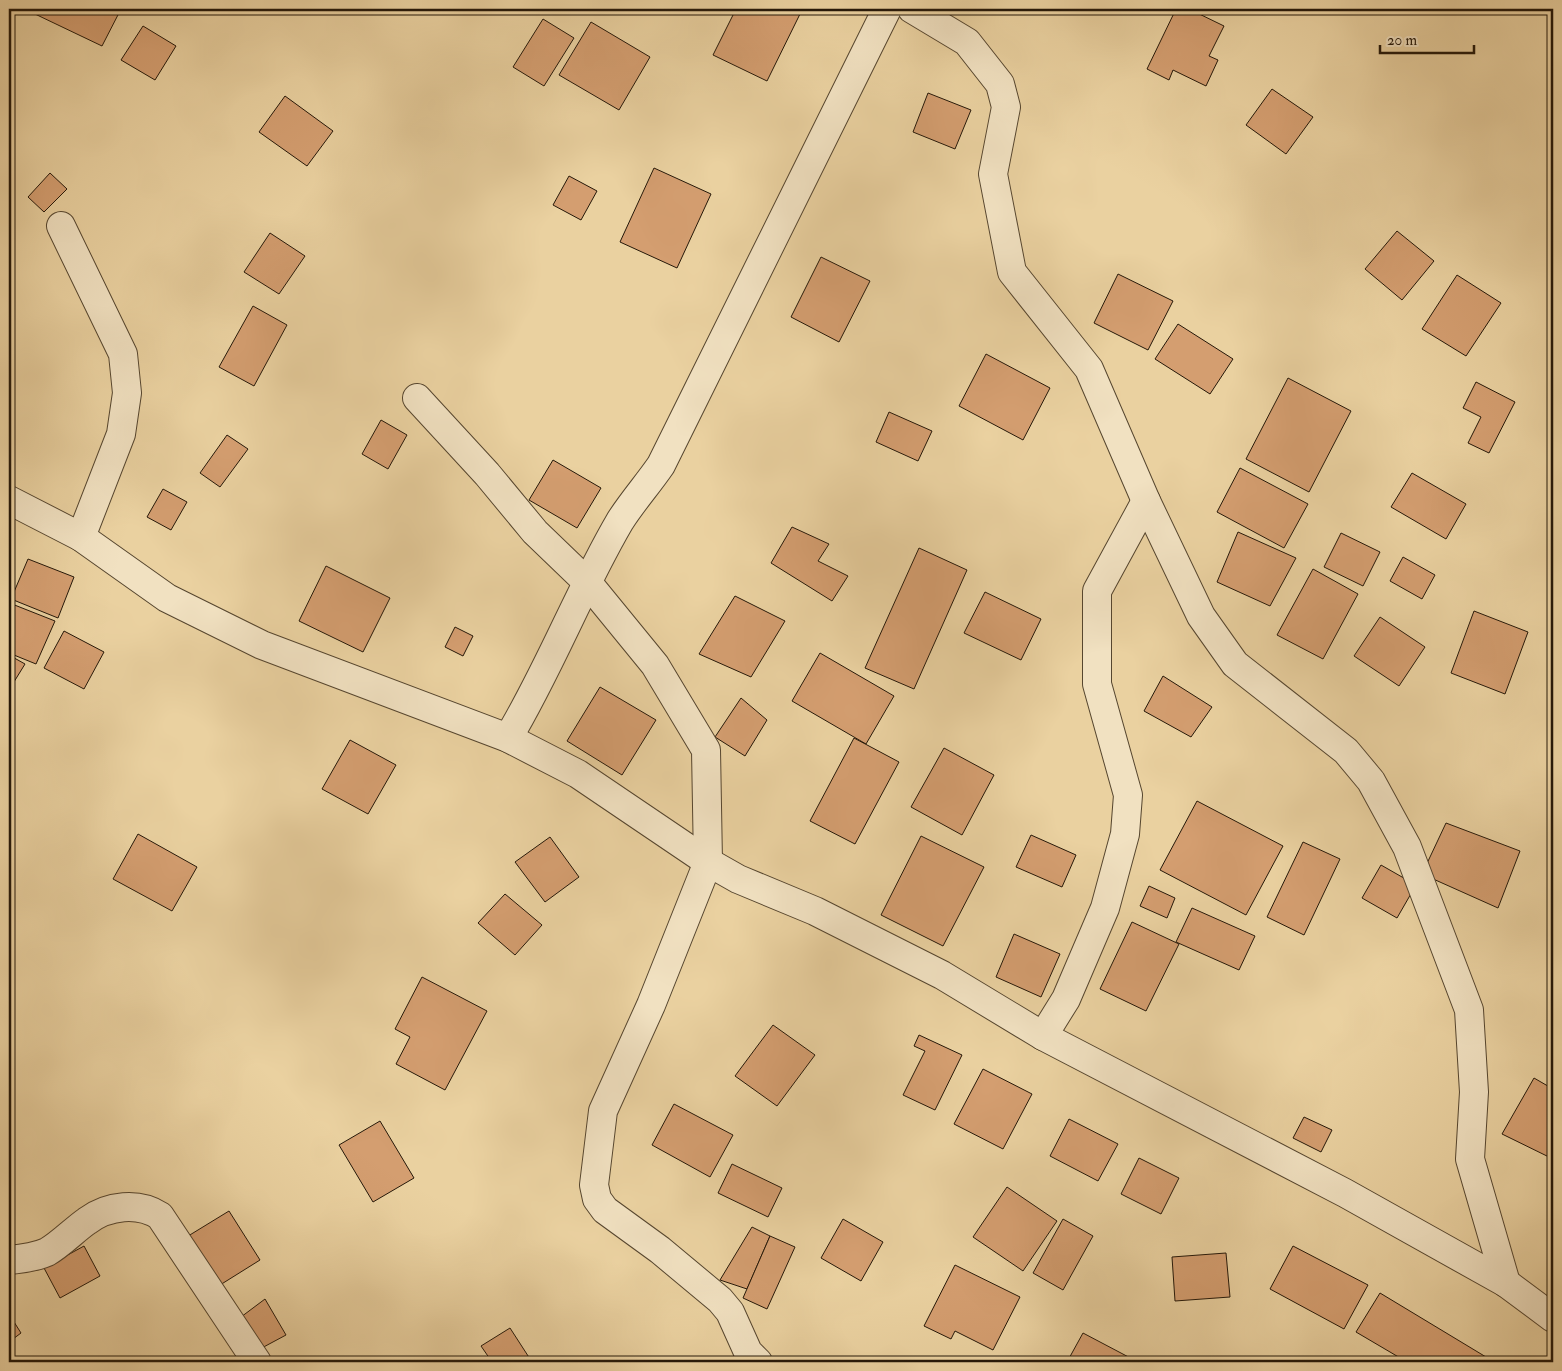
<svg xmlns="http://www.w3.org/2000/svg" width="1562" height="1371" font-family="'IM FELL Double Pica',serif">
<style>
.building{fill:#d49e70;stroke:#251809}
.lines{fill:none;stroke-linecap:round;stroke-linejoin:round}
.minor-casing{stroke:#56462f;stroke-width:30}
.minor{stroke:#f1e1c1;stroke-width:28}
</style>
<rect width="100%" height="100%" fill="#ead1a0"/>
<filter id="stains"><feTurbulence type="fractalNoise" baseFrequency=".004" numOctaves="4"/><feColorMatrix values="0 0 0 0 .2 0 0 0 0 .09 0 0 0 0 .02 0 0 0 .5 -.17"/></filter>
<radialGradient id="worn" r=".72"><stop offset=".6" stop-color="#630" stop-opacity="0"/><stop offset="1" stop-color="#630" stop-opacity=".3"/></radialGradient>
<!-- building -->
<g class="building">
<path d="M37,9H121L102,46L35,14Z"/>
<path d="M736,9H790L800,14L767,81L713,55Z"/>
<path d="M1176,9H1189L1224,26L1209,56L1218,60L1206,86L1173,70L1169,80L1147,69Z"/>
<path d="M543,19L574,38L544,86L513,67Z"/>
<path d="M591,22L650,57L619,110L559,75Z"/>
<path d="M143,26L176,46L155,80L121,60Z"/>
<path d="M1272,89L1313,117L1286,154L1246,125Z"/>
<path d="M928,93L971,110L955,149L913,132Z"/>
<path d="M285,96L333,131L307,166L259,132Z"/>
<path d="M654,168L711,194L677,268L620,242Z"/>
<path d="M50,173L67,189L44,212L28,197Z"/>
<path d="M569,176L597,191L581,220L553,205Z"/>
<path d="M1397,231L1434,261L1402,300L1365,269Z"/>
<path d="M270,233L305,256L279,294L244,272Z"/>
<path d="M821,257L870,281L839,342L791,317Z"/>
<path d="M1118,274L1173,301L1148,350L1094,323Z"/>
<path d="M1457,275L1501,303L1466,356L1422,329Z"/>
<path d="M253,306L287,325L254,386L219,367Z"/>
<path d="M1178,324L1233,359L1210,394L1155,359Z"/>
<path d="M986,354L1050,388L1023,440L959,406Z"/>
<path d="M1288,378L1351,411L1309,492L1246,459Z"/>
<path d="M1476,382L1515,402L1489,453L1468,443L1481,417L1463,408Z"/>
<path d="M889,412L932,431L918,461L876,442Z"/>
<path d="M381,420L407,435L388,469L362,454Z"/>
<path d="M227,435L248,449L220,487L200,473Z"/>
<path d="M553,460L601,488L577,528L529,500Z"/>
<path d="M1240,468L1308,504L1284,548L1217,512Z"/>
<path d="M1412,473L1466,504L1446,539L1391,507Z"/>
<path d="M163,489L187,502L171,530L147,517Z"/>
<path d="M792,527L829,544L818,561L848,576L832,601L771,563Z"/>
<path d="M1238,532L1296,558L1270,606L1217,582Z"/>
<path d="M1341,533L1380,552L1363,586L1324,567Z"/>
<path d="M919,548L967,570L914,689L865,668Z"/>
<path d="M1403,557L1435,575L1422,599L1390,581Z"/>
<path d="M28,559L74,577L58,618L11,599Z"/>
<path d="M326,566L390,598L363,652L299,621Z"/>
<path d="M1313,569L1358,594L1323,659L1277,635Z"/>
<path d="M985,592L1041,619L1021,660L964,633Z"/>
<path d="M735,596L785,621L751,677L699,654Z"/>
<path d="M12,604L55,621L36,664L9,653V613Z"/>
<path d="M1474,611L1528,632L1505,694L1451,673Z"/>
<path d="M1380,617L1425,647L1399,686L1354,656Z"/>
<path d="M455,627L473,636L463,656L445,647Z"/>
<path d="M64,631L104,652L84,689L44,668Z"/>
<path d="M820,653L894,696L866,744L792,701Z"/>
<path d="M9,655L25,664L9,690Z"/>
<path d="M1163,676L1212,707L1191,737L1144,711Z"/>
<path d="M600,687L656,720L622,775L567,741Z"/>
<path d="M741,698L767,720L745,756L715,737Z"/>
<path d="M854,738L899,762L855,844L810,821Z"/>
<path d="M350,740L396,765L368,814L322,789Z"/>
<path d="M944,748L994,775L962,835L911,807Z"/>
<path d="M1197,801L1283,846L1246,915L1160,870Z"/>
<path d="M1446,823L1520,851L1498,908L1422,874Z"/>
<path d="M138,834L197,867L172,911L113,879Z"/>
<path d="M1031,835L1076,855L1062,887L1016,867Z"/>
<path d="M921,836L984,867L943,946L881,915Z"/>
<path d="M550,837L579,877L545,902L515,862Z"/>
<path d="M1303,842L1340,859L1304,935L1267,917Z"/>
<path d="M1381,865L1416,885L1397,918L1362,898Z"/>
<path d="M1149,886L1175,898L1167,918L1140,906Z"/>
<path d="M505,894L542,925L515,955L478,923Z"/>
<path d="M1192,908L1255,936L1239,970L1176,942Z"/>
<path d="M1132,922L1179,944L1146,1011L1100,989Z"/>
<path d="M1014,934L1060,954L1041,997L996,977Z"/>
<path d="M422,977L487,1011L445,1090L396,1064L410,1037L395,1029Z"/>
<path d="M773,1025L815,1055L777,1106L735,1076Z"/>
<path d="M919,1035L962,1055L935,1110L903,1095L925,1051L914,1046Z"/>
<path d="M983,1069L1032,1094L1003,1149L954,1124Z"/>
<path d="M1534,1078L1553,1089V1157L1551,1158L1502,1134Z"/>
<path d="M674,1104L733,1135L710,1177L652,1145Z"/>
<path d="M1304,1117L1332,1130L1321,1152L1293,1138Z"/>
<path d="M1069,1119L1118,1144L1098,1181L1050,1156Z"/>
<path d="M380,1121L414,1178L373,1202L339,1145Z"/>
<path d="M1139,1158L1179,1178L1161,1214L1121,1194Z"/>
<path d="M732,1164L782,1188L768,1217L718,1193Z"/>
<path d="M1007,1187L1057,1221L1023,1271L973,1237Z"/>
<path d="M229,1211L260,1260L220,1285L180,1241Z"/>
<path d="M843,1219L883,1242L861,1281L821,1258Z"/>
<path d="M1063,1219L1093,1236L1063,1290L1033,1273Z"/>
<path d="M752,1227L770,1236L747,1289L720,1280Z"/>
<path d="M770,1236L795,1247L767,1309L743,1298Z"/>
<path d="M84,1246L100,1276L60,1298L44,1268Z"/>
<path d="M1293,1246L1368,1285L1344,1329L1270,1289Z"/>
<path d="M1226,1253L1230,1297L1175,1301L1172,1257Z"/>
<path d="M955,1265L1020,1297L993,1350L955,1331L951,1339L924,1326Z"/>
<path d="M1380,1293L1491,1360L1490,1362H1407L1356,1332Z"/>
<path d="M265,1299L286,1335L258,1350L237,1320Z"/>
<path d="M9,1314L21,1333L9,1342Z"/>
<path d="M510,1328L532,1362H492L481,1346Z"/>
<path d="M1083,1333L1138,1362H1067Z"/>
</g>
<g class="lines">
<defs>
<g id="minor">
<path d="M912,9L967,42L1000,84L1006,107L993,174L1012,272L1089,369L1146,501L1201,616L1235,664L1346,751L1371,781L1407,847L1469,1010L1474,1092L1470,1159L1506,1283"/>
<path d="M61,226L123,354L127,393L121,434L81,537"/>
<path d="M417,398L487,474L535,532L588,583L655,665L706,750L708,862L651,1005L603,1111L594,1185L597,1199L605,1210L660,1250L720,1300L730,1312L748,1352L758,1362"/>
<path d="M9,500L81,537L167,598L262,645L508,738L578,774L708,862L738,879L815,911L942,975L1043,1036L1345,1193L1506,1283L1553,1318"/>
<path d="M508,738C550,668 579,591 620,521C632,502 648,484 661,465L887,9"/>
<path d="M1043,1036L1066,999L1105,908L1125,834L1128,795L1097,684V591L1146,501"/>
<path d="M9,1260C20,1259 36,1257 47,1252C61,1244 74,1230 87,1221C108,1205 139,1202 160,1216L257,1362"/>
</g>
</defs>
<!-- minor casing -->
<use href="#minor" class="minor-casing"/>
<!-- minor -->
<use href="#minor" class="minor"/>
</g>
<!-- margin -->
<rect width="1562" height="1371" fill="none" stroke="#ead1a0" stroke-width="30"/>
<rect x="10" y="10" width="1542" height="1351" fill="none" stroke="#251809" stroke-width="2.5"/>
<rect x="15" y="15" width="1532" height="1341" fill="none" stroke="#251809"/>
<!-- scale -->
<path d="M1380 45v8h94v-8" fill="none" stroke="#251809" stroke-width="2.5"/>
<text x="1387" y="45" font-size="15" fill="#251809" stroke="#f1e1c1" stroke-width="4" paint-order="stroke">20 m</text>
<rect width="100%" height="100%" filter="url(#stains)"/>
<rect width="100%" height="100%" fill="url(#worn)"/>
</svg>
